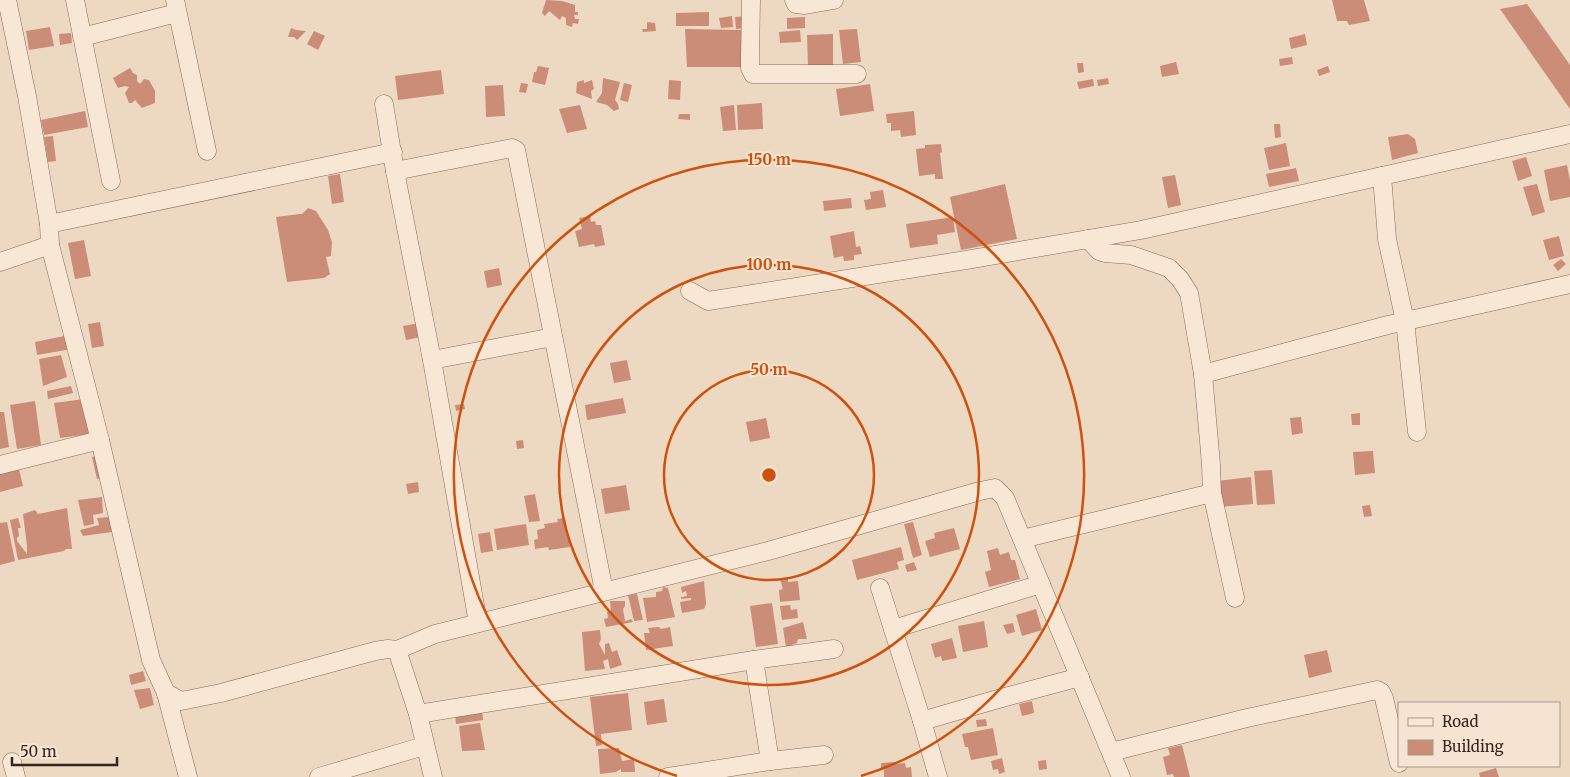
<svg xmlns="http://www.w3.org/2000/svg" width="1570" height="777" font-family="Merriweather,serif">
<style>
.building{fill:#cb8c78}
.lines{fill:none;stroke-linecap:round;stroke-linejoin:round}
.minor-casing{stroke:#866a5a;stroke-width:19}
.minor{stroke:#f8e7d5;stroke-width:18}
.ring{fill:none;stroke:#cd510f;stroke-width:2.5}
.centre{fill:#cd510f;stroke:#f5e4d1;stroke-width:2.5}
.ring-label{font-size:15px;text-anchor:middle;font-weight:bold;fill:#cd510f;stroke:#f5e4d1;stroke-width:4;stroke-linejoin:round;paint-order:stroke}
</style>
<rect width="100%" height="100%" fill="#edd9c2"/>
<!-- building -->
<g class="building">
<path d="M546,0L562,1L575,5V12H578V15H574L575,19H579L578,24L573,23L572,27L566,25V18L562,16L560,20L549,11L545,16L542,13Z"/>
<path d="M1332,0H1364L1370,21L1349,25L1347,21H1337Z"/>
<path d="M1527,4L1570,65V109L1500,9Z"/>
<path d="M709,12V26H676V13Z"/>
<path d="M732,16L733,27L721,28L719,18Z"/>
<path d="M747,16L748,28L736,29L735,17Z"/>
<path d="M805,17V28L787,29V18Z"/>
<path d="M647,22L655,23L656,31L643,32L642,29H647Z"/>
<path d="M50,27L54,46L29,50L26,31Z"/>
<path d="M291,28L296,30L306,31L297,40L294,37H288Z"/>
<path d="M685,29L742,30V67H687Z"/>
<path d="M857,29L861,62L843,64L839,30Z"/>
<path d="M800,30L801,42L780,43L779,32Z"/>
<path d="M314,31L325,36L318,50L307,44Z"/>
<path d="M71,33L72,43L60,45L59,34Z"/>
<path d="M833,34V65L808,66L807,35Z"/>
<path d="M1305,34L1307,45L1291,49L1289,38Z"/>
<path d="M1292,57L1293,64L1280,66L1279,59Z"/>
<path d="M1176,62L1179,74L1162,77L1160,66Z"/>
<path d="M1077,63H1083L1084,72L1078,73Z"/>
<path d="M538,66L549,68L545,85L532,82L534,72H536Z"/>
<path d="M1328,66L1330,72L1319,76L1317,70Z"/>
<path d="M130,68L133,73L137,75V81L140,84L144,79L149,80L155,91V103L142,108L135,100L132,103H129L125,93L129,87L125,86L118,88L113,78Z"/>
<path d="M441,70L444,94L398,100L395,76Z"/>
<path d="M603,78L620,82L615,100L618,104L619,109L614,111L607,105L596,102L602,93Z"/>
<path d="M1108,78L1109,84L1098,86L1097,80Z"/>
<path d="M1093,79L1094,86L1079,89L1077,82Z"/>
<path d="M584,80V83L592,80L594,89L591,91L592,99L576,93L577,82Z"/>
<path d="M669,80L681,81L680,100L668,99Z"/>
<path d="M521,83L528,84L526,93L519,92Z"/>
<path d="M624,83L632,85L628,102L620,100Z"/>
<path d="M870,84L874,111L840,116L836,89Z"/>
<path d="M503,85L505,116L486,117L485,86Z"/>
<path d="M762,103L763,129L738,130L737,105Z"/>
<path d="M580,105L587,129L567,133L559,109Z"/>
<path d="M734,105L736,130L723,131L720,107Z"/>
<path d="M85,111L88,127L44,135L41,120Z"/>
<path d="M914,111L916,135L901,137L900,130L891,131V123H887L886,114Z"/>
<path d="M679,114H690V120L678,119Z"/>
<path d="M1274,124H1280L1281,137L1275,138Z"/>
<path d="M1408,134L1415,139L1418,153L1392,160L1388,137Z"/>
<path d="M53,136L56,161L48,162L44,137Z"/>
<path d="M1286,143L1290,166L1269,170L1264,148Z"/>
<path d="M941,144L942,152L940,153L943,179H935V174L919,176L916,149L925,148V145Z"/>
<path d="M1526,157L1532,176L1518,181L1512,161Z"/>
<path d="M1567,165L1570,181V197L1550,201L1544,170Z"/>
<path d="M1296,168L1299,181L1269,187L1266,174Z"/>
<path d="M340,174L344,202L332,204L328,176Z"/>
<path d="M1175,175L1181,205L1168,208L1162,177Z"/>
<path d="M1005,184L1017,239L961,250L950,197Z"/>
<path d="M1537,184L1545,212L1532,216L1523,187Z"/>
<path d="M883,190L886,207L866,210L864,200L871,199L870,192Z"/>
<path d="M851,198L852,208L824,211L823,201Z"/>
<path d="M308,208L316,211L328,230L332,242L331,256L326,257L330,274L324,278L287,282L276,217L300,214H302Z"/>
<path d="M590,216L591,222L595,221L596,225H601L605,245L595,247L594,244L579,247L575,231L582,229L579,218Z"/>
<path d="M953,217L955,232L937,235L938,244L910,248L906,224Z"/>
<path d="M854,231L856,247L860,246L862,254L854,255V260L844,261L843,256L834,258L830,236Z"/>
<path d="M1559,236L1564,256L1549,260L1543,240Z"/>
<path d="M84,240L91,276L75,279L68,243Z"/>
<path d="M1561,259L1566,264L1558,271L1553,265Z"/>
<path d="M499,268L502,285L487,288L484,271Z"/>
<path d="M100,322L104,346L92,348L88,324Z"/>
<path d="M419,323L421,337L406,340L403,326Z"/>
<path d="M69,335L72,349L37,355L35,342Z"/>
<path d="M61,355L67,377L43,386L39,359Z"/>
<path d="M627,360L631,380L614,383L610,363Z"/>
<path d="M71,386L73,393L48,399L47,391Z"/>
<path d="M623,398L626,413L587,420L585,405Z"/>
<path d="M84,399L89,434L60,438L54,403Z"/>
<path d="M35,401L41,445L17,449L10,405Z"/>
<path d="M464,404L465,409L456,411L455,405Z"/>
<path d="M0,412H4L9,447L0,449Z"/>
<path d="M1360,413V425H1352L1351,414Z"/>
<path d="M1301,417L1303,433L1292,435L1290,418Z"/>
<path d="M766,418L770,438L750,442L746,422Z"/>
<path d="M523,440L524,448L517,449L516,441Z"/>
<path d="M1373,451L1375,473L1355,475L1353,452Z"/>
<path d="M99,455L104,477L97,479L92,457Z"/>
<path d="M19,469L23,486L0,492V474Z"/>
<path d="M1272,470L1275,504L1257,505L1254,471Z"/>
<path d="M1251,477L1253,504L1220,507L1217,481Z"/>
<path d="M418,482L419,492L408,494L406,484Z"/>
<path d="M626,485L630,510L605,514L601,489Z"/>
<path d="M535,494L540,521L529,522L524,496Z"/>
<path d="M102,497L103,513L93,515L94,524L84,526L78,500Z"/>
<path d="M1370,505L1372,516L1364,517L1362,506Z"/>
<path d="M67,508L72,549H66L64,551L18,560L10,520L18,518L21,528H18L19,536L17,538V541L27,554V546L23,514L35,510L38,514Z"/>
<path d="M109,517L112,532L83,536L80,530L99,525L97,518Z"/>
<path d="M565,518L570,547L549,550L548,547L535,549L534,540L538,539L537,530L545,528L544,524L558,522L557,519Z"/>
<path d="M7,522L15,561L0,565V523Z"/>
<path d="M913,522L922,555L913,558L904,524Z"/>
<path d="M526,524L529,545L497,550L494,529Z"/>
<path d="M954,528L960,549L930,557L925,541L935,538L934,533Z"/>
<path d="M490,532L493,551L481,553L478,534Z"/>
<path d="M901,547L904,560L897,562L899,569L857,580L852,560Z"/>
<path d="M998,548L1000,555L1009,552L1011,560H1015L1020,579L989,587L985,572L991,570L987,551Z"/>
<path d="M914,562L917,570L907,572L905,565Z"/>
<path d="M780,579H788V582L798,581L800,600L780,602L779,590L783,589Z"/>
<path d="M704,581L706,604L704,609L682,613L680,602L691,600V598L681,599V597L687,596L686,591L682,593L681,587Z"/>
<path d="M663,587L668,588L675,617L647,622L643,598L656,597V592L662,591Z"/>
<path d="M637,594L643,620L634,621L628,595Z"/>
<path d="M610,601H625V606L623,609L625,621L631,619L633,622L606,627L604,619L608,618L607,612L611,611Z"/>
<path d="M772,603L778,644L756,647L750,606Z"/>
<path d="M790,605L791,610L797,609L798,618L782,620L780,606Z"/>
<path d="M1036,609L1042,630L1022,636L1016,615Z"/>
<path d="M984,621L988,647L963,652L958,626Z"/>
<path d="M803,622L807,639H798L797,643L786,647L783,628Z"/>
<path d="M1013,623L1015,632L1007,634L1003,625Z"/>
<path d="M659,627L661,629L670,627L673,646L646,650L644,633H650L648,628Z"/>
<path d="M600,630L601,639L599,644L605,655V644L609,643L612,652L617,650L622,665L610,669L608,659L603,661L605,669L585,671L582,632Z"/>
<path d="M952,638L957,658L942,661L941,656L935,658L931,644Z"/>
<path d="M1327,650L1332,672L1309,678L1304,655Z"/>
<path d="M143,671L146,681L131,685L129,675Z"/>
<path d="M150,688L154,705L140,709L134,690Z"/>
<path d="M628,693L632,730L601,734L602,745L596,746L590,697Z"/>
<path d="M664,699L667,722L647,725L644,702Z"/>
<path d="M1032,701L1034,713L1022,716L1019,704Z"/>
<path d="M482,709L483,720L456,724L455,713Z"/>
<path d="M986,719L987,726L977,727L976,720Z"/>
<path d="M480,723L485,750L462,751L459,726Z"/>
<path d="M993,728L998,755L971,760L968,747H965L962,734Z"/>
<path d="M1182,745L1190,777H1174L1173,774L1167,775L1163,757L1170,755L1168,748Z"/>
<path d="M619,748L622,761L634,759L635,772H621V769L616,772L600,774L598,749Z"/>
<path d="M1002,758L1005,772L999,774L998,769L993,770L991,761Z"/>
<path d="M1046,760L1047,769L1039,770L1038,761Z"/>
<path d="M895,762V764L905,763L906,768L911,767L912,777H884V769H881V763Z"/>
<path d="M1496,768L1499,777H1480L1479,773Z"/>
</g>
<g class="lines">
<defs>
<g id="minor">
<path d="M7,0L27,96L49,224L50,245L100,440L151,660L166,693L181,701L221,693L375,651L388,649L397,650L418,714L433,777"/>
<path d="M75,0L111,181"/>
<path d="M175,0L207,151"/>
<path d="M751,0L750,58V68L753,74H857"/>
<path d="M794,0L796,4L805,5L834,0"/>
<path d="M82,37L177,13"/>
<path d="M384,104L395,171L432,360L478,623"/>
<path d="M395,171L512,148L516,150L604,591"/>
<path d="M1382,176L1387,239L1405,321L1417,432"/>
<path d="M49,224L393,152"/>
<path d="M0,262L50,245"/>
<path d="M690,291L708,301L966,260L1141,230L1570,134"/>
<path d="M432,360L553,337"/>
<path d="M1203,374L1388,325L1570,284"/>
<path d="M0,465L100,440"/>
<path d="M1212,493L1235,598"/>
<path d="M1022,539L1212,493L1211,464L1203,374L1189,293L1180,279L1169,268L1131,255L1105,253L1099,251L1088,239"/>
<path d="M880,588L922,721L938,777"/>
<path d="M893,629L1041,584"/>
<path d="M397,650L435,634L768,551L980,491L995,488L1005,498L1121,777"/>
<path d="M754,660L770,761"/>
<path d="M166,693L188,777"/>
<path d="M418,714L754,660L834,649"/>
<path d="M922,721L998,699L1080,677"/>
<path d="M1111,752L1247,718L1377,690L1381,692L1384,698L1399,763"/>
<path d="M12,762L16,777"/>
<path d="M319,777L424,746"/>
<path d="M668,777L770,761L824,755"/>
</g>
</defs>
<!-- minor casing -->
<use href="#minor" class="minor-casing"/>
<!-- minor -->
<use href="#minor" class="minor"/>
</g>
<!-- distance rings -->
<g class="ring">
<circle cx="769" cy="475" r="105"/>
<circle cx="769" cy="475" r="210"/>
<path d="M677 776A315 315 0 1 1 861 776"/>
</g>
<circle cx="769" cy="475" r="8" class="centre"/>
<g class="ring-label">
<text x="769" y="165">150 m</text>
<text x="769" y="270">100 m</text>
<text x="769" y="375">50 m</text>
</g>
<!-- legend -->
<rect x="1398" y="702" width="162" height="65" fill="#f5e4d1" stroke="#a99889"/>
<rect x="1408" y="718" width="25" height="8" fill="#f8e7d5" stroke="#a99889"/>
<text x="1442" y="727" font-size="15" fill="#36251d">Road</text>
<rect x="1408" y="740" width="25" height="15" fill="#cb8c78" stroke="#a99889"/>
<text x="1442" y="752" font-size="15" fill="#36251d">Building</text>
<!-- scale -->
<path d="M12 757v8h105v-8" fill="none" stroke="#36251d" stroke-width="2.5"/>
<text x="20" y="757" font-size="15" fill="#36251d" stroke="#f5e4d1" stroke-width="4" paint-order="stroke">50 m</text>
</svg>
